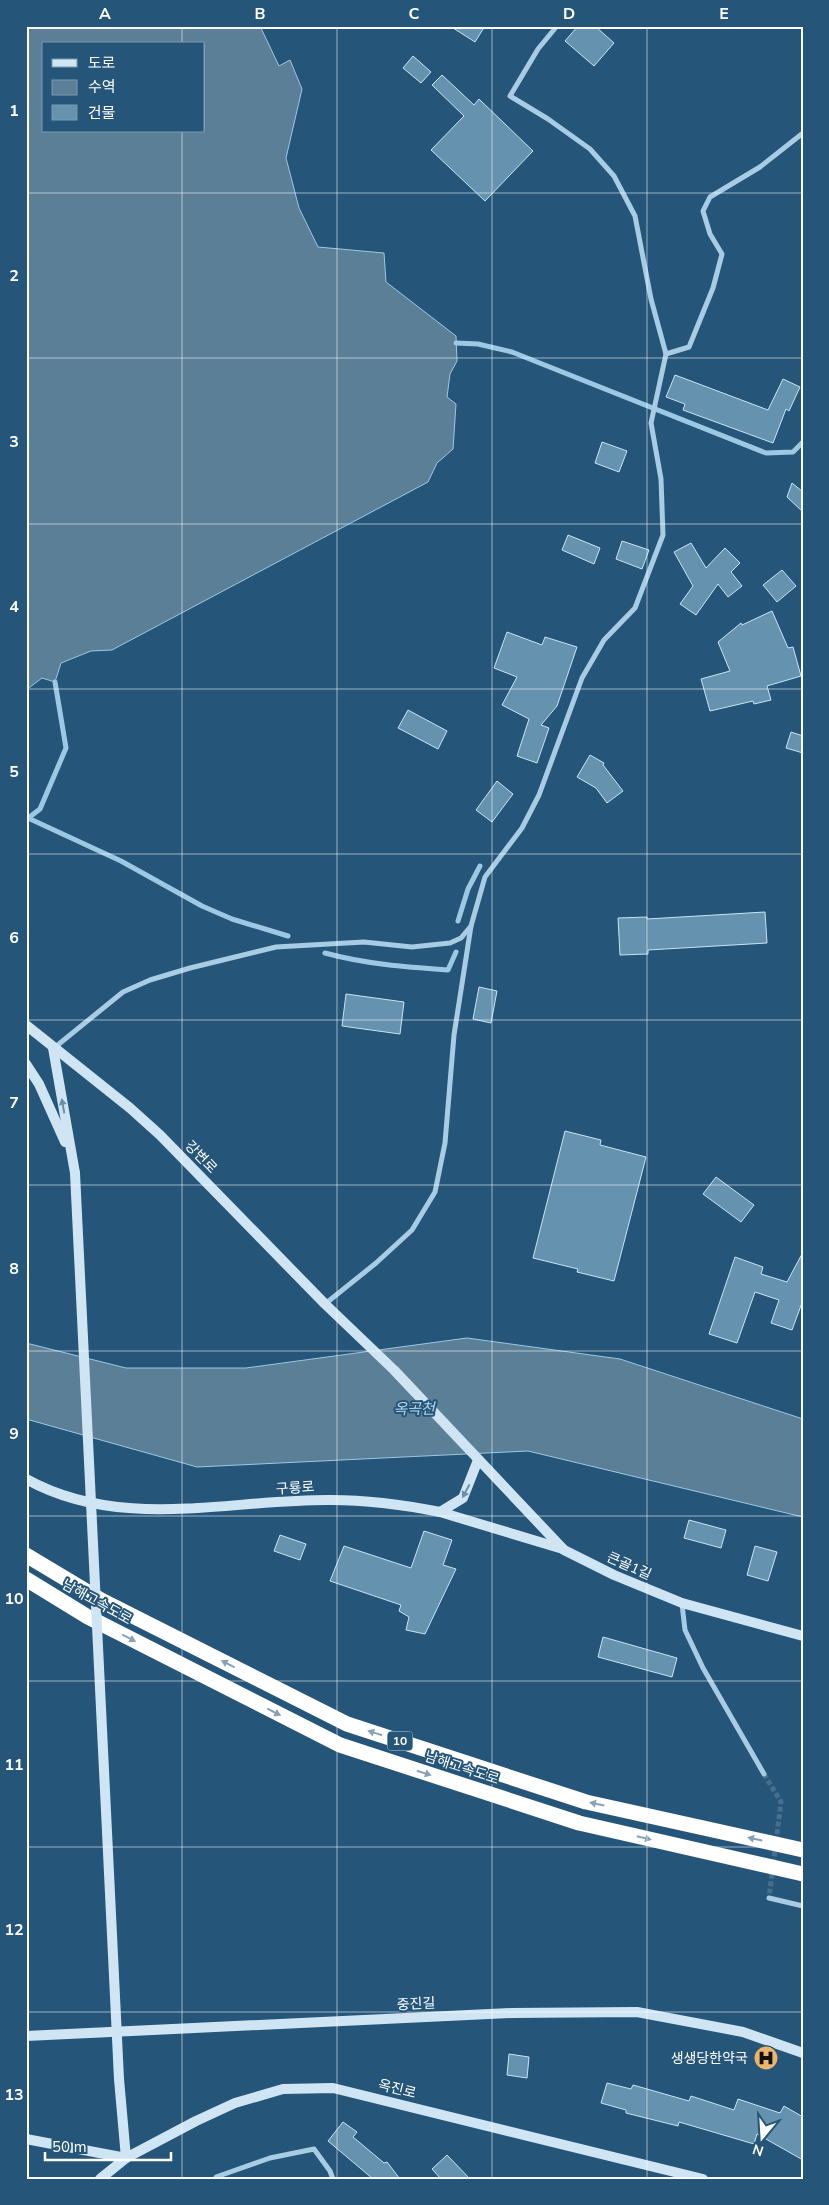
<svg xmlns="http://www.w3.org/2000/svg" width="829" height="2205" font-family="'Nunito Sans','Noto Sans KR',sans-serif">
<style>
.water{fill:#5b7f97;stroke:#9cc8e4;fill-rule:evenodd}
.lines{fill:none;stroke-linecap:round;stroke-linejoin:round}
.stream{stroke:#9cc8e4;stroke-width:5}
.building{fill:#6592ae;stroke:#cae3f3}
.street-tunnel{stroke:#466f8d;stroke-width:5;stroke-dasharray:5 2.5;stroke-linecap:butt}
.street{stroke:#a8cce3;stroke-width:5}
.secondary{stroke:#d0e5f4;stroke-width:10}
.highway{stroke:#fff;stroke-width:15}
.secondary-bridge{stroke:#d0e5f4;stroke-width:10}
.oneway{fill:#698faa}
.oneway2{fill:#87a2b5}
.grid{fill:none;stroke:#fff;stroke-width:1;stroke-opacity:0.55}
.labels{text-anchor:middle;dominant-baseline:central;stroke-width:4;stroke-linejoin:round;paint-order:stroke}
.shield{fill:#255679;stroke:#beccd7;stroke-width:1}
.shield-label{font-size:12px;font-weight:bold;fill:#fff}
.street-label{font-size:14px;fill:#fff;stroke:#255679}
.poi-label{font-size:14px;fill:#fff;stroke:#255679;text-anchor:end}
.water-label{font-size:15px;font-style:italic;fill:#b3d5eb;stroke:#255679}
.neatline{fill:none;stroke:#fff;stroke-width:2}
.grid-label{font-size:16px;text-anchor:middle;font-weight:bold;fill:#fff}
</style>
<rect width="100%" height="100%" fill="#255679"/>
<!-- water -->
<g class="water">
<path d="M26,26H260L279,66L290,60L302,89L286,158L299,208L318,247L384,253L386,282L456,336L457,361L450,374L447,397L456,404L453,449L437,463L428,482L112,650L91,651L61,663L55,682L42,678L26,690ZM44,44H204V131H44Z"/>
<path d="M467,1338L620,1359L803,1419V1517L528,1451L197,1467L26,1419V1343L126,1368H246Z"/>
</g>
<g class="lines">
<!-- stream -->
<g class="stream">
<path d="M456,343L478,344L512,352L766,453L793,452L803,442"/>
<path d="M28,818L121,861L202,906L232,919L288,936"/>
<path d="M27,819L40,809L66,748L55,682"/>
<path d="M458,921L468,889L480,866"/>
<path d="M325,953C365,964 406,967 448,970L456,952"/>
</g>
</g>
<!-- building -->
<g class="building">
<path d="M450,26H485L475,42Z"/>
<path d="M578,26H595L614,43L594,66L565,41Z"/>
<path d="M413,56L431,72L421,83L403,68Z"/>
<path d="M442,75L474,105L479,99L533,151L485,201L431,150L464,116L432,85Z"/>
<path d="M675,375L768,410L783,379L800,387L789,411L786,409L773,443L683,410L685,404L666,397Z"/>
<path d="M602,442L627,451L619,472L595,463Z"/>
<path d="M792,483L803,492V512L787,497Z"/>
<path d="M568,535L600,548L594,564L562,550Z"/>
<path d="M622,541L649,550L642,569L616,559Z"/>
<path d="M691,543L706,568L725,548L740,563L731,572L742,586L728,597L718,584L696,615L680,604L693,586L674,552Z"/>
<path d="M782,570L796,586L777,602L763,585Z"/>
<path d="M772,611L788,648L793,647L801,676L767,686L771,700L754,704L753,701L710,711L701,679L730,671L718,642L741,623L742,625Z"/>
<path d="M507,632L542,645L545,637L577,647L557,706L541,725L549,728L537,763L517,756L529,719L502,705L517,677L494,668Z"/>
<path d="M408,710L447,731L438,749L398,728Z"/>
<path d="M791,732L803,736V753L786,748Z"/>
<path d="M590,755L604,763L603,765L623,791L607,803L596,788L577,777Z"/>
<path d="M497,781L513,794L492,822L476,810Z"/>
<path d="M765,912L767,943L648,950V954L620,955L618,918L647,917V919Z"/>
<path d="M479,987L497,991L491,1023L473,1019Z"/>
<path d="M346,994L404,1002L400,1034L342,1026Z"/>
<path d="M565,1131L601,1140L600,1145L646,1157L614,1281L577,1272L578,1269L533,1258Z"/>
<path d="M716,1177L754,1205L741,1222L703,1194Z"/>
<path d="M803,1252V1300L792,1330L771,1323L779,1300L755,1292L737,1343L709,1334L735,1257L763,1267L761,1274L787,1282Z"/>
<path d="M689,1520L726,1530L721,1548L684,1538Z"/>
<path d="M424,1531L452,1540L443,1565L456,1569L425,1634L406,1630L409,1617L399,1611L401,1605L330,1581L344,1546L411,1568Z"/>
<path d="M280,1535L306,1544L300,1560L274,1551Z"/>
<path d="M755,1546L777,1552L768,1581L747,1575Z"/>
<path d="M603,1637L677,1658L672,1677L598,1657Z"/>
<path d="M509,2054L529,2057L527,2078L507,2075Z"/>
<path d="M607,2083L631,2089L633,2085L689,2101L691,2096L734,2110L738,2099L780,2113L784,2106L803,2117V2160L757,2134L754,2144L679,2122L678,2126L626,2113V2110L601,2103Z"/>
<path d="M343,2122L357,2132L353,2137L384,2163L387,2162L400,2179H373L328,2141Z"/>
<path d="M447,2155L470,2179H441L432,2169Z"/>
</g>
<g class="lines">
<!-- street-tunnel -->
<path class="street-tunnel" d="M764,1774L781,1802L769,1898"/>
<!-- street -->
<g class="street">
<path d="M666,354L689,347L713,288L722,254L710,234L703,211L710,197L760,167L803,133"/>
<path d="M54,1048L123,992L150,980L190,968L276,947L364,942L412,947L450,943L461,938L471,926"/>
<path d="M325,1304L376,1263L412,1230L435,1192L445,1143L454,1035L471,926L485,877L522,828L539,795L582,678L604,640L635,608L663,535L661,479L651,423L666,354L651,299L635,216L614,176L590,149L548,119L510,96L538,49L557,26"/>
<path d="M682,1604L685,1630L703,1668L764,1774"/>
<path d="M769,1898L803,1906"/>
<path d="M216,2179V2177L270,2158L314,2149L330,2171L333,2179"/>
</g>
<!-- secondary -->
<g class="secondary">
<path d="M26,1025L130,1108L160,1135L325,1304L394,1370L564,1550L614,1575L682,1603L803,1636"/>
<path d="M53,1048L75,1173"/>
<path d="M26,1064L39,1084L65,1142"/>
<path d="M26,1479C122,1532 228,1499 331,1500C368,1500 405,1505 440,1512L563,1549"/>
<path d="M440,1512L463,1498L478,1460"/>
<path d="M26,2036L512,2013L637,2012L743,2032L803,2053"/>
<path d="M26,2139L126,2158L119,2079"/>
<path d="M100,2179L126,2158L196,2121L235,2103L283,2089L333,2088L703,2179"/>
</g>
<!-- highway -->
<g class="highway">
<path d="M26,1555L101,1600L347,1724L586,1802L803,1850"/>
<path d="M26,1579L88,1617L340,1745L579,1823L803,1874"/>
</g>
<!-- secondary-bridge -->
<path class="secondary-bridge" d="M75,1173L119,2079"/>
</g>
<!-- one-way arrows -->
<defs><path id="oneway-solid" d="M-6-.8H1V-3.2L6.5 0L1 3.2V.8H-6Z" transform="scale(1.25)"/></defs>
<g class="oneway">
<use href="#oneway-solid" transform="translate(63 1106) rotate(-100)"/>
<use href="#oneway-solid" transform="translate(466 1491) rotate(118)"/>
</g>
<g class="oneway2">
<use href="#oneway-solid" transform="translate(129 1638) rotate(27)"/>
<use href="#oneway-solid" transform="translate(228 1664) rotate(-153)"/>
<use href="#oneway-solid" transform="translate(274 1712) rotate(27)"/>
<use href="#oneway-solid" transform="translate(375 1733) rotate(-162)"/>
<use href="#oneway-solid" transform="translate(424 1773) rotate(18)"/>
<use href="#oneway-solid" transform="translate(597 1804) rotate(-168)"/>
<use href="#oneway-solid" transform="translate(644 1838) rotate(13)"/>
<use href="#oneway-solid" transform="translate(755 1839) rotate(-168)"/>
</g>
<!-- grid -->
<path class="grid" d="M182,26V44M337,26V2179M492,26V2179M647,26V2179M182,131V2179M26,193H803M26,358H803M26,524H803M26,689H803M26,854H803M26,1020H803M26,1185H803M26,1351H803M26,1516H803M26,1681H803M26,1847H803M26,2012H803"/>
<!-- icons -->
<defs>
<symbol id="hospital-disc" viewBox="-11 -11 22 22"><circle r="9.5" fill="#edb46c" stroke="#255679"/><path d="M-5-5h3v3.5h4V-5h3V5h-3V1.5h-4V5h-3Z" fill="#111"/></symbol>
</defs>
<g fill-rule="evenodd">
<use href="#hospital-disc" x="752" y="2044" width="28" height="28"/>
</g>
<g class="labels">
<!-- shield labels -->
<rect class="shield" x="387.5" y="1731.5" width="25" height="19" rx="4"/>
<g class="shield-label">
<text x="400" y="1741">10</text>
</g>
<!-- street labels -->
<g class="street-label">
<text transform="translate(201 1157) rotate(46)">강변로</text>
<text transform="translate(295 1488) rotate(-4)">구룡로</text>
<text transform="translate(629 1566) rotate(24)">큰골1길</text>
<text transform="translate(97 1602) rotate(29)">남해고속도로</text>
<text transform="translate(462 1768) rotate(18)">남해고속도로</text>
<text transform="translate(416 2004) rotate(-3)">중진길</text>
<text transform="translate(397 2089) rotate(14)">옥진로</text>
</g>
<!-- poi labels -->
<g class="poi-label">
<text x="748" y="2058">생생당한약국</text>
</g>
<!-- water labels -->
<g class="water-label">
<text transform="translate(414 1409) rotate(-1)">옥곡천</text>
</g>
</g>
<!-- border -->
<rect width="829" height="2205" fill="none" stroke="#255679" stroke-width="55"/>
<!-- legend -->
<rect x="42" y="42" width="162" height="90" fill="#255679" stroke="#7c9aaf"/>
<rect x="52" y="59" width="25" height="8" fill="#d0e5f4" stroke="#7c9aaf"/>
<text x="88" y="68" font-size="15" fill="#ffffff">도로</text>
<rect x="52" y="80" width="25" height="15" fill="#5b7f97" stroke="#7c9aaf"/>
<text x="88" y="92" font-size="15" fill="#ffffff">수역</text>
<rect x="52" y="105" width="25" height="15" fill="#6592ae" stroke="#7c9aaf"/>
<text x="88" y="118" font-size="15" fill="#ffffff">건물</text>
<!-- north arrow -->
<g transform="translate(762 2138) rotate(198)" stroke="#255679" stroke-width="4" paint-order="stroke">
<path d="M0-4L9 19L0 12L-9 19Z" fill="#ffffff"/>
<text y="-8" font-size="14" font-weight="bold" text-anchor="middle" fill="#ffffff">N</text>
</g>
<!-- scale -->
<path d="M45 2152v8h126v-8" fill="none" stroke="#ffffff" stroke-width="2.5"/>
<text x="52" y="2152" font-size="15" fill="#ffffff" stroke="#255679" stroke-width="4" paint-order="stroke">50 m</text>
<rect x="28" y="28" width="774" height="2150" class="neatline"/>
<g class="grid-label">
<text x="105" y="19">A</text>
<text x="260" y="19">B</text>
<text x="414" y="19">C</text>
<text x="569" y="19">D</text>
<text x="724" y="19">E</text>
<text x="14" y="116">1</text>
<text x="14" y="281">2</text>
<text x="14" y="447">3</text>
<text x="14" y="612">4</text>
<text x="14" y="777">5</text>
<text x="14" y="943">6</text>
<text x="14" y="1108">7</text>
<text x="14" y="1274">8</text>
<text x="14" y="1439">9</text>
<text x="14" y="1604">10</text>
<text x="14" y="1770">11</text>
<text x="14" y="1935">12</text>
<text x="14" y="2100">13</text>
</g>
</svg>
